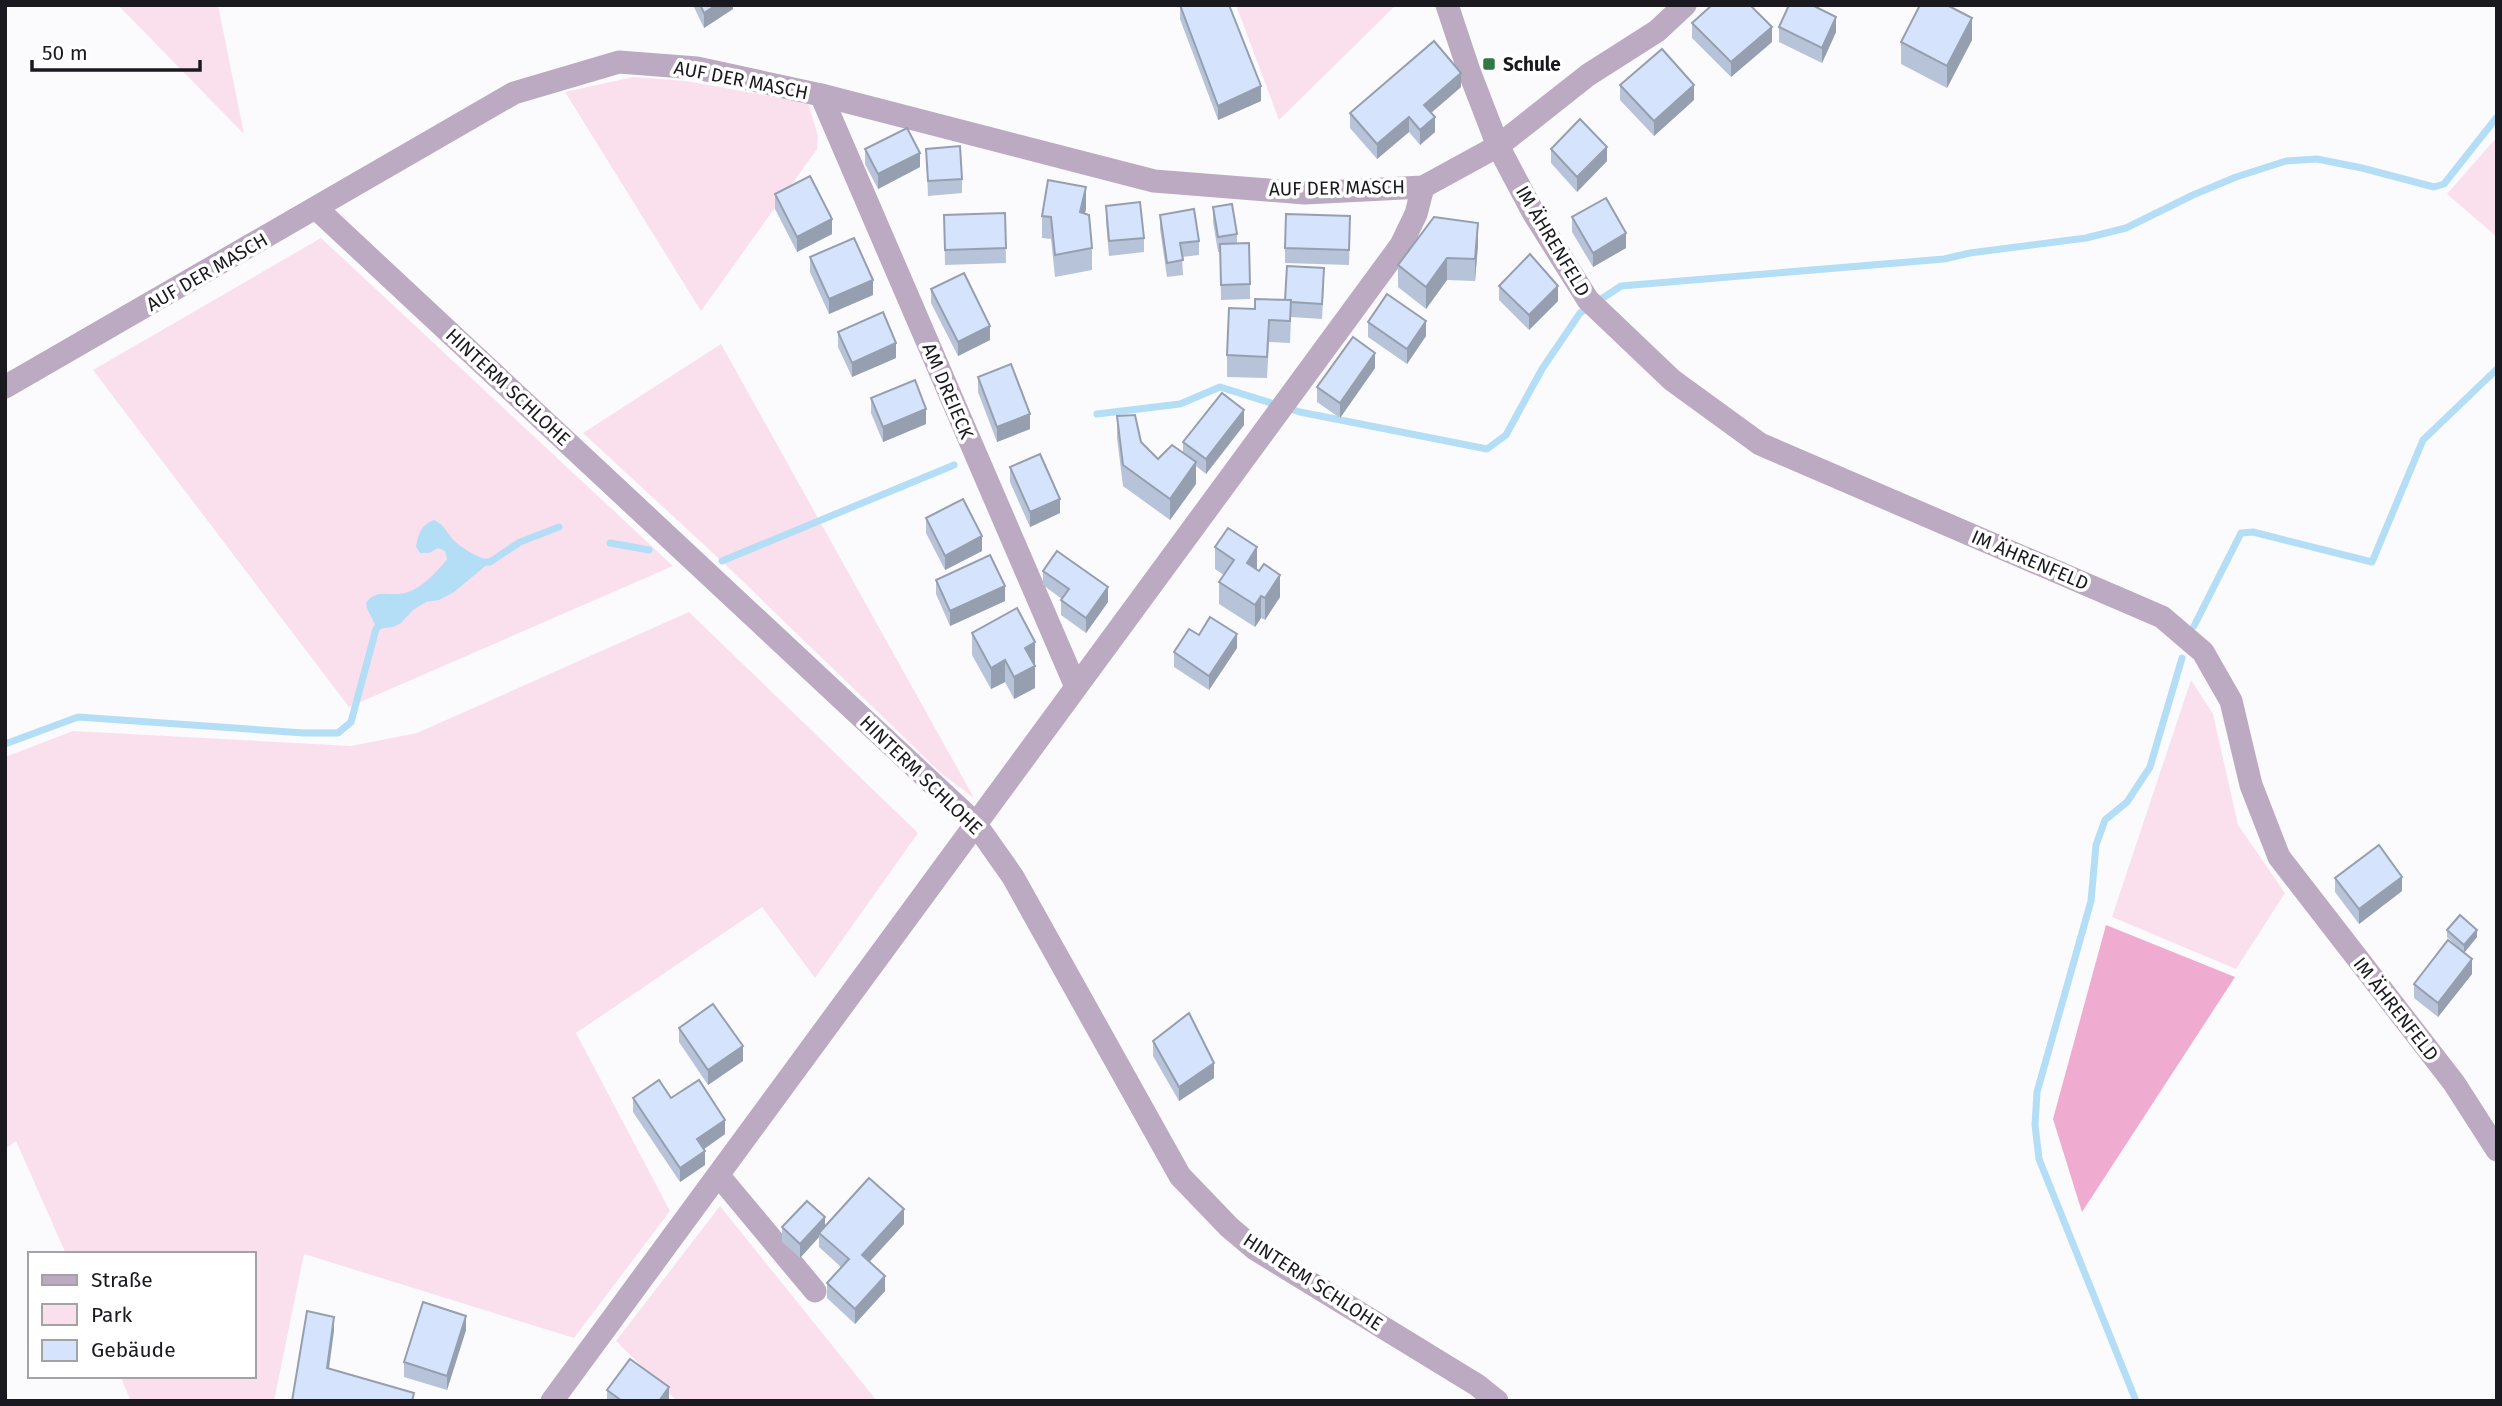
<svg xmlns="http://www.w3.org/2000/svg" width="2502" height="1406" font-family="'Fira Sans',sans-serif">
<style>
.green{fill:#fae0ed}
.forest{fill:#efabd0}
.water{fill:#b4def6}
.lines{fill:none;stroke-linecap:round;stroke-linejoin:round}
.stream{stroke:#b4def6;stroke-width:7}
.street{stroke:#bca9c2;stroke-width:23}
.wall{fill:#b7c3d9}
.shaded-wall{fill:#959fb0}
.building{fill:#d5e3fc;stroke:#959fb0;stroke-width:2}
.poi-dot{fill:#317845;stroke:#fff;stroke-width:2.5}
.labels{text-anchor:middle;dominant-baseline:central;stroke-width:7;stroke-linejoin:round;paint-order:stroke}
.poi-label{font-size:19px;font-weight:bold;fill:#1a191f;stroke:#fff;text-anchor:start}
.street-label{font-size:19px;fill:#1a191f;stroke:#fff}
</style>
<rect width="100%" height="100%" fill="#fbfbfe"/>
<!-- green -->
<g class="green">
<path d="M118,5H218L244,134Z"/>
<path d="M1236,5H1396L1279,120Z"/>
<path d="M633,77L686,81L808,103L818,136L817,149L701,311L565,92Z"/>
<path d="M2497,137V237L2447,194Z"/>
<path d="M321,238L673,566L349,707L93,370Z"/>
<path d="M721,344L974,798L941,773L728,567L583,433Z"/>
<path d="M689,612L918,833L815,978L762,907L576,1033L670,1211L574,1338L304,1254L274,1401H131L120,1376H254V1254H66L16,1141L5,1149V757L73,731L351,746L417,733Z"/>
<path d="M2191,680L2213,714L2238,825L2285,893L2236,969L2112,917Z"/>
<path d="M720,1206L877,1401H677L616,1341Z"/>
</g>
<!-- forest -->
<path class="forest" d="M2106,925L2235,977L2082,1212L2053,1119Z"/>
<!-- water -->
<path class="water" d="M434,520C446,525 448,537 459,545C468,552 480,557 490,562L454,592L439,600L426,602L413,610L401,623L393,627L376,629C374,618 367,613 366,603C377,587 392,598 408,592C423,587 437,572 447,559L445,551L438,548L429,553H420L416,547C418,534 421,525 434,520Z"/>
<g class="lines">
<!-- stream -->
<g class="stream">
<path d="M1097,414L1180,404L1220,387L1300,412L1487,449L1506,435L1542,369L1580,313L1621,286L1944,259L1970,253L2086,238L2126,228L2193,195L2236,177L2286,161L2317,159L2362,168L2434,187L2444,184L2497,117"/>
<path d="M610,543L649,550"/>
<path d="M722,561L954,465"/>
<path d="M483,562H490L520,542L559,527"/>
<path d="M2194,626L2241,533L2253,532L2372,562L2423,440L2497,369"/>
<path d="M5,744L78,717L304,733H338L351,722L376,629L383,622"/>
<path d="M2136,1401L2039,1159L2035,1125L2037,1092L2091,901L2096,845L2105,820L2127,802L2150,767L2182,658"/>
</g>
<!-- street -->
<g class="street">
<path d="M1447,5L1469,71L1498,146L1534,214L1588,300L1672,380L1760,444L2162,617L2203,652L2231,701L2251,785L2279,857L2454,1083L2497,1150"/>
<path d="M821,95L1076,687"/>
<path d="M317,209L975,823L1013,877L1180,1176L1229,1227L1255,1249L1477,1385L1497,1401"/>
<path d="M5,387L514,93L619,62L697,68L821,95L1154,181L1305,193L1423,187L1498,146L1588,75L1657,31L1685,5"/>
<path d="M719,1176L815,1291"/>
<path d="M552,1401L1401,245L1416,214L1423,187"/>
</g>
</g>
<!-- wall -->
<g class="wall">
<path d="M693,5H733V9L704,28Z"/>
<path d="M1180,5L1261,101L1218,120L1180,19Z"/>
<path d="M1692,23L1772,42L1731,77L1692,38Z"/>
<path d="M1779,27L1836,32L1822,63L1779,42Z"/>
<path d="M1972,40L1947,88L1901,64V42Z"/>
<path d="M1620,85L1694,100L1654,136L1620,100Z"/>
<path d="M1461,87L1431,113L1435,132L1420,145L1409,132L1377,159L1350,128V113Z"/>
<path d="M865,149L920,167L878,189L865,164Z"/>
<path d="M926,149L962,179V193L928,196Z"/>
<path d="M1551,149L1607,161L1577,192L1551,163Z"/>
<path d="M775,194L832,234L797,252L775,209Z"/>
<path d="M1106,206L1144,238V252L1109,256L1106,221Z"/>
<path d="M1213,207L1237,234V243L1250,284V299L1221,300L1220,252H1218L1213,222Z"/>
<path d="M1086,209L1085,213L1092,248V270L1055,277L1051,239L1042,238V216Z"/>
<path d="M1005,213L1006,263L945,265L944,215Z"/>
<path d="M1160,215L1199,241V255L1182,257L1183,275L1167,277L1160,229Z"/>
<path d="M1572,217L1626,248L1593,267L1572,232Z"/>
<path d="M1350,230L1349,265L1285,263V248Z"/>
<path d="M1478,245L1475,281L1447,280L1426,309L1398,287V265Z"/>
<path d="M810,257L873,295L829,314L810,272Z"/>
<path d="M1324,282L1322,319L1291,317L1290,343L1269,342L1267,378L1227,377V355L1255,309L1285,300Z"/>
<path d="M1499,286L1558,301L1529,330L1499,300Z"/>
<path d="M931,289L990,340L958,356L931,303Z"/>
<path d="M1368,322L1426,336L1407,364L1368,337Z"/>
<path d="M838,332L896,358L852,377L838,347Z"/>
<path d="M1375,368L1340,418L1317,402V387Z"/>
<path d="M978,377L1030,429L997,442L978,392Z"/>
<path d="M871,398L926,424L883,442L871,413Z"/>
<path d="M1117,416L1141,442L1158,459L1183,453V442L1244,425L1206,474L1196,466V484L1170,520L1123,486L1117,438Z"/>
<path d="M1010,467L1060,513L1030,527L1010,482Z"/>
<path d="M926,518L982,551L945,570L926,533Z"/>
<path d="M1215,547L1257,569L1280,597L1265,620L1261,618L1255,627L1219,604V582L1224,575L1215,569Z"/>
<path d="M1043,571L1108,602L1086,633L1061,615V600L1062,599L1043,585Z"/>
<path d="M936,580L1005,601L950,626L936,594Z"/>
<path d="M972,633L1035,664V688L1014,699L1005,682L991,689L972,655Z"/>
<path d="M1199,635L1237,648L1209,690L1174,667V652Z"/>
<path d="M2335,878L2402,891L2359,924L2335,892Z"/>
<path d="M2447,930L2477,937L2464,953L2447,937Z"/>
<path d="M2472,974L2438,1017L2414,998V984Z"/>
<path d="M679,1028L743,1061L708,1085L679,1042Z"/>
<path d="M1153,1041L1214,1078L1179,1101L1153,1056Z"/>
<path d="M633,1098H671L725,1134L704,1149L705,1165L680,1182L633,1112Z"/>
<path d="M904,1224L869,1262L885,1291L855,1324L827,1298V1283L841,1267L819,1247V1237L800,1258L782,1242V1227Z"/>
<path d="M466,1330L447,1390L404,1377V1362Z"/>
<path d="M607,1390L669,1401H607Z"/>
</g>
<!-- shaded-wall -->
<g class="shaded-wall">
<path d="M716,5H733V9L704,28V13Z"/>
<path d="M1836,17V32L1822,63V48Z"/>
<path d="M1972,18V40L1947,88V66Z"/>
<path d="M1772,27V42L1731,77V62Z"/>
<path d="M1461,73V87L1424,119V105Z"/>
<path d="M1694,85V100L1654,136V121Z"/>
<path d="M1261,86V101L1218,120V106Z"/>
<path d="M1409,117V132L1377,159V144Z"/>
<path d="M1435,117V132L1420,145V130Z"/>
<path d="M1607,147V161L1577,192V177Z"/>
<path d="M920,153V167L878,189V174Z"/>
<path d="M1086,187V209L1080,233V212Z"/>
<path d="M832,219V234L797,252V237Z"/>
<path d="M1478,223V245L1475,281V259Z"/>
<path d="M1626,233V248L1593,267V253Z"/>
<path d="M1447,258V280L1426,309V287Z"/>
<path d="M873,280V295L829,314V299Z"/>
<path d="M1558,286V301L1529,330V315Z"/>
<path d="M1426,321V336L1407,364V349Z"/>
<path d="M990,326V340L958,356V342Z"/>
<path d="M896,343V358L852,377V363Z"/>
<path d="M1375,353V368L1340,418V403Z"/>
<path d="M926,409V424L883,442V427Z"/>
<path d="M1244,410V425L1206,474V459Z"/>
<path d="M1030,414V429L997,442V427Z"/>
<path d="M1196,462V484L1170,520V499Z"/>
<path d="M1060,499V513L1030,527V512Z"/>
<path d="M982,536V551L945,570V556Z"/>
<path d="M1257,547V569L1247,585V563Z"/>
<path d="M1280,575V597L1265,620V598Z"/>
<path d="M1005,586V601L950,626V611Z"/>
<path d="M1108,587V602L1086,633V618Z"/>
<path d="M1261,596V618L1255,627V605Z"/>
<path d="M1237,634V648L1209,690V676Z"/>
<path d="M1035,642V664L1025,669V648Z"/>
<path d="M1005,660V682L991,689V668Z"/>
<path d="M1035,666V688L1014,699V677Z"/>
<path d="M2402,877V891L2359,924V909Z"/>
<path d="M2477,930V937L2464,953V945Z"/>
<path d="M2472,959V974L2438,1017V1003Z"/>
<path d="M743,1046V1061L708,1085V1070Z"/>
<path d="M1214,1063V1078L1179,1101V1087Z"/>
<path d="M725,1120V1134L697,1154V1139Z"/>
<path d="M705,1151V1165L680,1182V1168Z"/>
<path d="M904,1209V1224L862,1270V1255Z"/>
<path d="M825,1217V1232L819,1233V1237L800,1258V1244Z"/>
<path d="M885,1276V1291L855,1324V1309Z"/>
<path d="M466,1316V1330L447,1390V1376Z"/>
<path d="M334,1317V1331L327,1383V1368Z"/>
<path d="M669,1387V1401H659Z"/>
</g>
<!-- building -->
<g class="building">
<path d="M700,5H716L704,13Z"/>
<path d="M1180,5H1229L1261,86L1218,106Z"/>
<path d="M1712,5H1750L1772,27L1731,62L1692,23Z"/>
<path d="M1789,5H1812L1836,17L1822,48L1779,27Z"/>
<path d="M1920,5H1947L1972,18L1947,66L1901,42Z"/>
<path d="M1434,41L1461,73L1424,105L1435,117L1420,130L1409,117L1377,144L1350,113Z"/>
<path d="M1662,49L1694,85L1654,121L1620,85Z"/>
<path d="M1580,119L1607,147L1577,177L1551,149Z"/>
<path d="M907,128L920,153L878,174L865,149Z"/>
<path d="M960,146L962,179L928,181L926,149Z"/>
<path d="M810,176L832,219L797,237L775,194Z"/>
<path d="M1048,180L1086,187L1080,212L1089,215L1092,248L1055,255L1051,217L1042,216Z"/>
<path d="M1606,198L1626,233L1593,253L1572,217Z"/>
<path d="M1140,202L1144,238L1109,241L1106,206Z"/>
<path d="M1232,204L1237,234L1218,237L1213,207Z"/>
<path d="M1194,209L1199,241L1180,243L1183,260L1167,263L1160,215Z"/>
<path d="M1005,213L1006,248L945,250L944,215Z"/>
<path d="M1286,214L1350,216L1349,250L1285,248Z"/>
<path d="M1434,217L1478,223L1475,259L1447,258L1426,287L1398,265Z"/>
<path d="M854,238L873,280L829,299L810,257Z"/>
<path d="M1249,243L1250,284L1221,285L1220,244Z"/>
<path d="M1530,254L1558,286L1529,315L1499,286Z"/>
<path d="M1287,266L1324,268L1322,304L1291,302V300H1285Z"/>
<path d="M964,273L990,326L958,342L931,289Z"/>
<path d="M1387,294L1426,321L1407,349L1368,322Z"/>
<path d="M1255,299L1291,300L1290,321L1269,320L1267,357L1227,355L1229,308L1255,309Z"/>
<path d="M883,312L896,343L852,363L838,332Z"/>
<path d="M1353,337L1375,353L1340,403L1317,387Z"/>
<path d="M1011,364L1030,414L997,427L978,377Z"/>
<path d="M915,380L926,409L883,427L871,398Z"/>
<path d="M1222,393L1244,410L1206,459L1183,442Z"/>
<path d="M1135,415L1141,442L1158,459L1172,445L1196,462L1170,499L1123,465L1117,416Z"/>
<path d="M1040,454L1060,499L1030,512L1010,467Z"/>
<path d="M963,499L982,536L945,556L926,518Z"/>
<path d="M1228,528L1257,547L1247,563L1259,571L1264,564L1280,575L1265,598L1261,596L1255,605L1219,582L1234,560L1215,547Z"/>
<path d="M1057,551L1108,587L1086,618L1061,600L1069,589L1043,571Z"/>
<path d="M990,555L1005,586L950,611L936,580Z"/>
<path d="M1017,608L1035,642L1025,648L1035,666L1014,677L1005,660L991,668L972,633Z"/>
<path d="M1210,617L1237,634L1209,676L1174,652L1189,629L1199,635Z"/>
<path d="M2379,845L2402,877L2359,909L2335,878Z"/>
<path d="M2460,915L2477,930L2464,945L2447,930Z"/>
<path d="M2448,940L2472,959L2438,1003L2414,984Z"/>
<path d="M713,1004L743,1046L708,1070L679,1028Z"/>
<path d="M1189,1013L1214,1063L1179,1087L1153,1041Z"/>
<path d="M659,1080L671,1098L699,1080L725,1120L697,1139L705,1151L680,1168L633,1098Z"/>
<path d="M869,1178L904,1209L862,1255L885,1276L855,1309L827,1283L849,1259L819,1233Z"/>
<path d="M807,1201L825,1217L800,1244L782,1227Z"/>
<path d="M423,1302L466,1316L447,1376L404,1362Z"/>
<path d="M307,1311L334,1317L327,1368L414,1393L412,1401H292Z"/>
<path d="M630,1359L669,1387L659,1401H622L607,1390Z"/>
</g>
<!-- markers -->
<rect class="poi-dot" x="1482" y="57" width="14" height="14" rx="3.5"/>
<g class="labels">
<!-- poi labels -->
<g class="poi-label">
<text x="1503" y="64">Schule</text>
</g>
<!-- street labels -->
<g class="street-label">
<text transform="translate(741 80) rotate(11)">AUF DER MASCH</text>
<text transform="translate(1337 188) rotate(-1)">AUF DER MASCH</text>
<text transform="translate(1553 241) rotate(59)">IM ÄHRENFELD</text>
<text transform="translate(207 272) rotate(-30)">AUF DER MASCH</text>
<text transform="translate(508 387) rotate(43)">HINTERM SCHLOHE</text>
<text transform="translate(948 391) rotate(67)">AM DREIECK</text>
<text transform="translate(2030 560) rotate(23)">IM ÄHRENFELD</text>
<text transform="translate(921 775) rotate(44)">HINTERM SCHLOHE</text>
<text transform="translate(2396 1009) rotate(52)">IM ÄHRENFELD</text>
<text transform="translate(1313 1282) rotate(33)">HINTERM SCHLOHE</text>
</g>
</g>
<!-- border -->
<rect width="2502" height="1406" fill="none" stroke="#1a191f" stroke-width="14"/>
<!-- legend -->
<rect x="28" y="1252" width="228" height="126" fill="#ffffff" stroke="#a3a3a5" stroke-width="2"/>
<rect x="42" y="1275" width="35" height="10" fill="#bca9c2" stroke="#a3a3a5" stroke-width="2"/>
<text x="91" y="1287" font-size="21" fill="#1a191f">Straße</text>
<rect x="42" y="1304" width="35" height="21" fill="#fae0ed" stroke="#a3a3a5" stroke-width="2"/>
<text x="91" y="1322" font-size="21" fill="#1a191f">Park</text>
<rect x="42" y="1340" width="35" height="21" fill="#d5e3fc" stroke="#a3a3a5" stroke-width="2"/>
<text x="91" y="1357" font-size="21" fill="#1a191f">Gebäude</text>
<!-- scale -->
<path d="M32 60v10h168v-10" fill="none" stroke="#1a191f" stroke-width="3.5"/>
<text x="42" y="60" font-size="21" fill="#1a191f" stroke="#ffffff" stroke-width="5" paint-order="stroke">50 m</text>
</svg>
